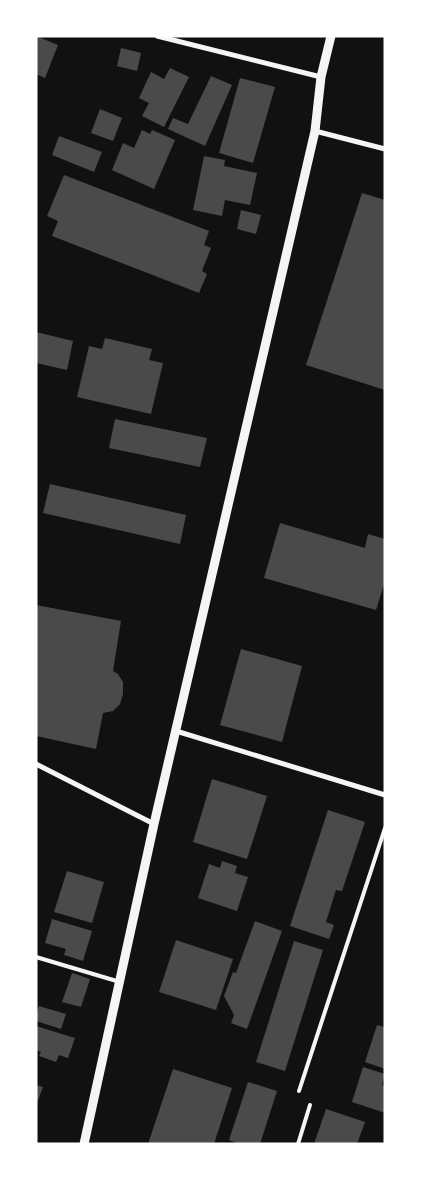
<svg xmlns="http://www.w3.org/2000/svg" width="421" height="1180" font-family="Manrope,sans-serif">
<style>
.building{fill:#4a4a4a}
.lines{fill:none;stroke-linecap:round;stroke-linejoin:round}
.service{stroke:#f5f5f5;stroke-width:4}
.minor{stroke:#f5f5f5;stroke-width:5}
.tertiary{stroke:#f5f5f5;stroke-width:9}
</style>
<rect width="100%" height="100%" fill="#111"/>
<!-- building -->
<g class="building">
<path d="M36,36L58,45L45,78L36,74Z"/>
<path d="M121,48L141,53L137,71L117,66Z"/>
<path d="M170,68L189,77L164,127L142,116L149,103L139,98L151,72L164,79Z"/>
<path d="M211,76L232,85L205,146L168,129L173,118L188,124Z"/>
<path d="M240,78L275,87L253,163L219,153Z"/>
<path d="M100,109L122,118L113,141L91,133Z"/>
<path d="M142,130L150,134L152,130L175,140L154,189L112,170L123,143L134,148Z"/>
<path d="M59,136L102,152L94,172L52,155Z"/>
<path d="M204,156L225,160L224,166L257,173L250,205L225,200L222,216L193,210Z"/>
<path d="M64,175L209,231L204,245L211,248L202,271L207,274L199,293L52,236L58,221L47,216Z"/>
<path d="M362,193L385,200V390L306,365Z"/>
<path d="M241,210L261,215L256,234L237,229Z"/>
<path d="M36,332L73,341L67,370L36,363Z"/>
<path d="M105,338L152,349L149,360L163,363L151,414L77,397L89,346L102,349Z"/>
<path d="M115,419L207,438L200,467L109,448Z"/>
<path d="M50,484L186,515L180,544L43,513Z"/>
<path d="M280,523L365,548L368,534L385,539V581L376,610L264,578Z"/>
<path d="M36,605L121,621L113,671L118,674L123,682V694L120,704L113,711L103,713L96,749L36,736Z"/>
<path d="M241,649L302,666L282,742L220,725Z"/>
<path d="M212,779L267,796L247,859L193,842Z"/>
<path d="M328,810L365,822L342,891L336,890L326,922L334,925L329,939L290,926Z"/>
<path d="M222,861L237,866L235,873L248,877L237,911L198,898L209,864L220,868Z"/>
<path d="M67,871L104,882L92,923L54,912Z"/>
<path d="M52,919L92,931L83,961L64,955L66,949L45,943Z"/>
<path d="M255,921L282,931L247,1029L231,1023L234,1015L224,996L233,972L236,973Z"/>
<path d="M176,940L233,959L216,1010L159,992Z"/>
<path d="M294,941L323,950L285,1071L256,1062Z"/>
<path d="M72,973L90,979L81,1007L62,1002Z"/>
<path d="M39,1006L66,1014L61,1029L36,1021V1013Z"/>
<path d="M377,1025L385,1027V1069L365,1062Z"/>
<path d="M36,1026L75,1038L68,1058L59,1055L56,1062L39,1056L41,1052L36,1050Z"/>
<path d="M363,1067L385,1074L382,1085L385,1086V1113L352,1102Z"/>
<path d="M173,1069L232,1088L214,1144H148Z"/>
<path d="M248,1082L277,1091L260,1144H239L229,1140Z"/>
<path d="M36,1085L43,1087L36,1106Z"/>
<path d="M326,1109L365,1122L357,1144H314Z"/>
</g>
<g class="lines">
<!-- service -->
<g class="service">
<path d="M36,957L120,982"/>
<path d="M299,1091L385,828"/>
<path d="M298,1144L310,1105"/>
</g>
<!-- minor -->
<g class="minor">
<path d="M157,36L321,77"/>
<path d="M315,131L385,149"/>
<path d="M176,731L385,795"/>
<path d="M36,764L154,824"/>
</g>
<!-- tertiary -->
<path class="tertiary" d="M84,1144L154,824L315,131L321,77L331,36"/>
</g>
<!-- border -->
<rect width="421" height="1180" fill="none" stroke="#ffffff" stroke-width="75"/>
</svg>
